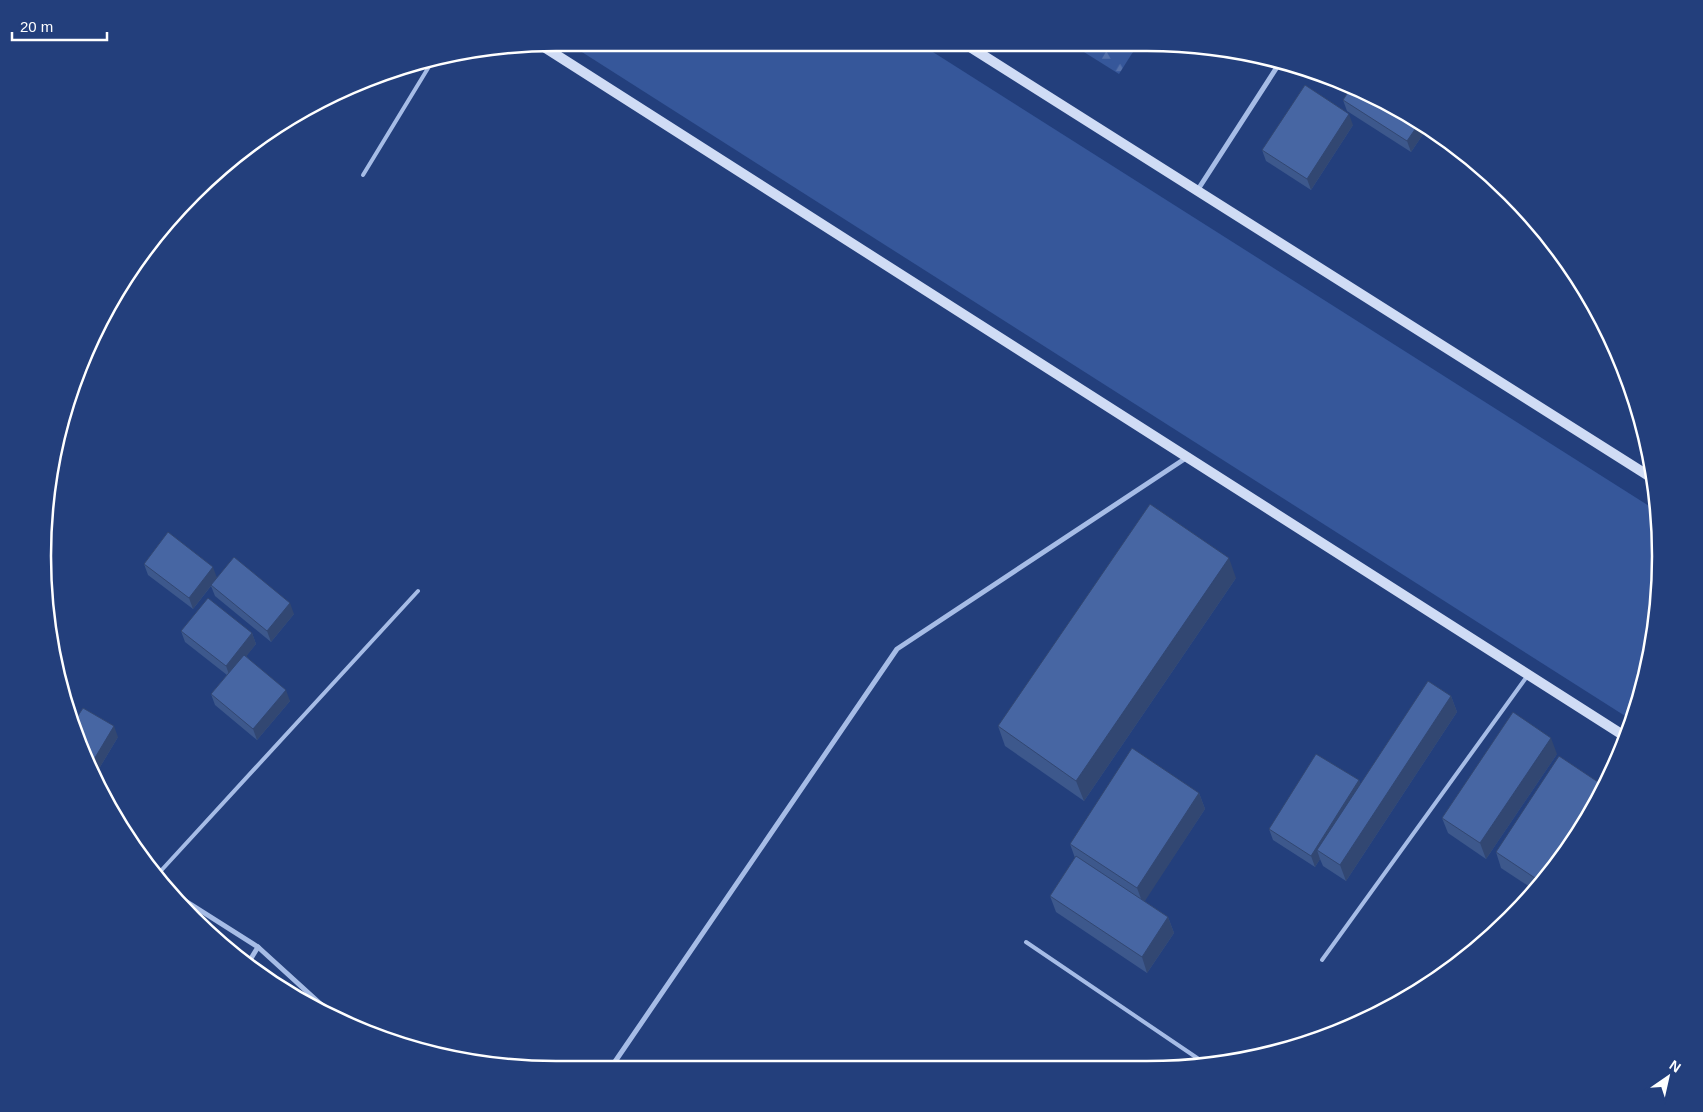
<svg xmlns="http://www.w3.org/2000/svg" width="1703" height="1112" font-family="Helvetica,sans-serif">
<style>
.green{fill:#36579a}
.forest{fill:url(#forest-firs)}
.lines{fill:none;stroke-linecap:round;stroke-linejoin:round}
.lane{stroke:#a6bce6;stroke-width:4}
.street{stroke:#a6bce6;stroke-width:5}
.secondary{stroke:#d0dcf5;stroke-width:10}
.wall{fill:#3d588c}
.shaded-wall{fill:#324772}
.building{fill:#4766a3;stroke:#324772}
.rim{fill:none;stroke:#fff;stroke-width:2.5}
</style>
<defs>
<pattern id="forest-firs" width="22" height="20" patternUnits="userSpaceOnUse" patternTransform="scale(1.25)"><rect width="22" height="20" fill="#36579a"/><path d="M5 1l3.5 6h-7zM16 11l3.5 6h-7z" fill="#5470a9"/></pattern>
</defs>
<rect width="100%" height="100%" fill="#233f7c"/>
<!-- green -->
<path class="green" d="M574,47H925L1657,511L1659,522L1656,623L1633,721Z"/>
<!-- forest -->
<path class="forest" d="M1076,47H1136L1119,74Z"/>
<g class="lines">
<!-- lane -->
<g class="lane">
<path d="M363,175L433,60"/>
<path d="M158,874L418,591"/>
<path d="M1026,942L1206,1064"/>
<path d="M1322,960L1528,675"/>
</g>
<!-- street -->
<g class="street">
<path d="M1197,191L1279,64"/>
<path d="M176,895L258,947L247,965"/>
<path d="M258,947L336,1018"/>
<path d="M612,1066L897,649L1186,458"/>
</g>
<!-- secondary -->
<g class="secondary">
<path d="M544,47L1626,737"/>
<path d="M970,47L1652,478"/>
</g>
</g>
<!-- wall -->
<g class="wall">
<path d="M1343,100L1428,127L1411,152L1347,111Z"/>
<path d="M1353,125L1311,190L1266,161L1262,150Z"/>
<path d="M144,564L217,577L294,614L271,642L215,596L211,586L193,609L148,575Z"/>
<path d="M1236,578L1084,801L1005,746L998,726Z"/>
<path d="M181,631L252,633L256,644L246,656L290,701L257,740L215,705L211,694L227,675L185,642Z"/>
<path d="M1451,696L1457,712L1346,881L1323,866L1320,859L1315,867L1273,840L1269,829L1359,780L1360,784Z"/>
<path d="M118,737L97,772L89,767L82,753Z"/>
<path d="M1557,754L1486,859L1448,833L1442,818Z"/>
<path d="M1199,793L1205,809L1144,901L1168,917L1174,933L1147,973L1056,912L1050,896L1075,858L1070,844Z"/>
<path d="M1592,812L1536,891L1501,868L1496,852Z"/>
</g>
<!-- shaded-wall -->
<g class="shaded-wall">
<path d="M1349,114L1353,125L1311,190L1307,179Z"/>
<path d="M1420,122L1428,127L1411,152L1407,141Z"/>
<path d="M1229,558L1236,578L1084,801L1076,781Z"/>
<path d="M213,567L217,578L193,609L189,598Z"/>
<path d="M290,603L294,614L271,642L267,631Z"/>
<path d="M252,633L256,644L230,677L226,666Z"/>
<path d="M286,690L290,701L257,740L253,729Z"/>
<path d="M1451,696L1457,712L1346,881L1340,865Z"/>
<path d="M114,726L118,737L97,772L93,761Z"/>
<path d="M1551,738L1557,754L1486,859L1480,843Z"/>
<path d="M1359,780L1363,791L1317,850L1320,859L1315,867L1311,856Z"/>
<path d="M1199,793L1205,809L1143,904L1137,888Z"/>
<path d="M1600,795L1592,812L1542,883L1541,882Z"/>
<path d="M1168,917L1174,933L1147,973L1142,957Z"/>
</g>
<!-- building -->
<g class="building">
<path d="M1305,85L1349,114L1307,179L1262,150Z"/>
<path d="M1352,86L1420,122L1407,141L1343,100Z"/>
<path d="M1150,504L1229,558L1076,781L998,726Z"/>
<path d="M168,532L213,567L189,598L144,564Z"/>
<path d="M234,557L290,603L267,631L211,585Z"/>
<path d="M208,598L252,633L226,666L181,631Z"/>
<path d="M244,655L286,690L253,729L211,694Z"/>
<path d="M1428,681L1451,696L1340,865L1317,850Z"/>
<path d="M83,708L114,726L93,761L83,754L72,725Z"/>
<path d="M1513,712L1551,738L1480,843L1442,818Z"/>
<path d="M1132,748L1199,793L1137,888L1070,844Z"/>
<path d="M1316,754L1359,780L1311,856L1269,829Z"/>
<path d="M1559,756L1604,786L1600,795L1541,882L1496,852Z"/>
<path d="M1076,856L1168,917L1142,957L1050,896Z"/>
</g>
<!-- crop -->
<path d="M0 0H1703V1112H0ZM556 51H1147A505 505 0 0 1 1652 556V556A505 505 0 0 1 1147 1061H556A505 505 0 0 1 51 556V556A505 505 0 0 1 556 51Z" fill="#233f7c" fill-rule="evenodd"/>
<path class="rim" d="M556 51H1147A505 505 0 0 1 1652 556V556A505 505 0 0 1 1147 1061H556A505 505 0 0 1 51 556V556A505 505 0 0 1 556 51Z"/>
<!-- north arrow -->
<g transform="translate(1668 1077) rotate(34)" stroke="#233f7c" stroke-width="4" paint-order="stroke">
<path d="M0-4L9 19L0 12L-9 19Z" fill="#ffffff"/>
<text y="-8" font-size="14" font-weight="bold" text-anchor="middle" fill="#ffffff">N</text>
</g>
<!-- scale -->
<path d="M12 32v8h95v-8" fill="none" stroke="#ffffff" stroke-width="2.5"/>
<text x="20" y="32" font-size="15" fill="#ffffff" stroke="#233f7c" stroke-width="4" paint-order="stroke">20 m</text>
</svg>
